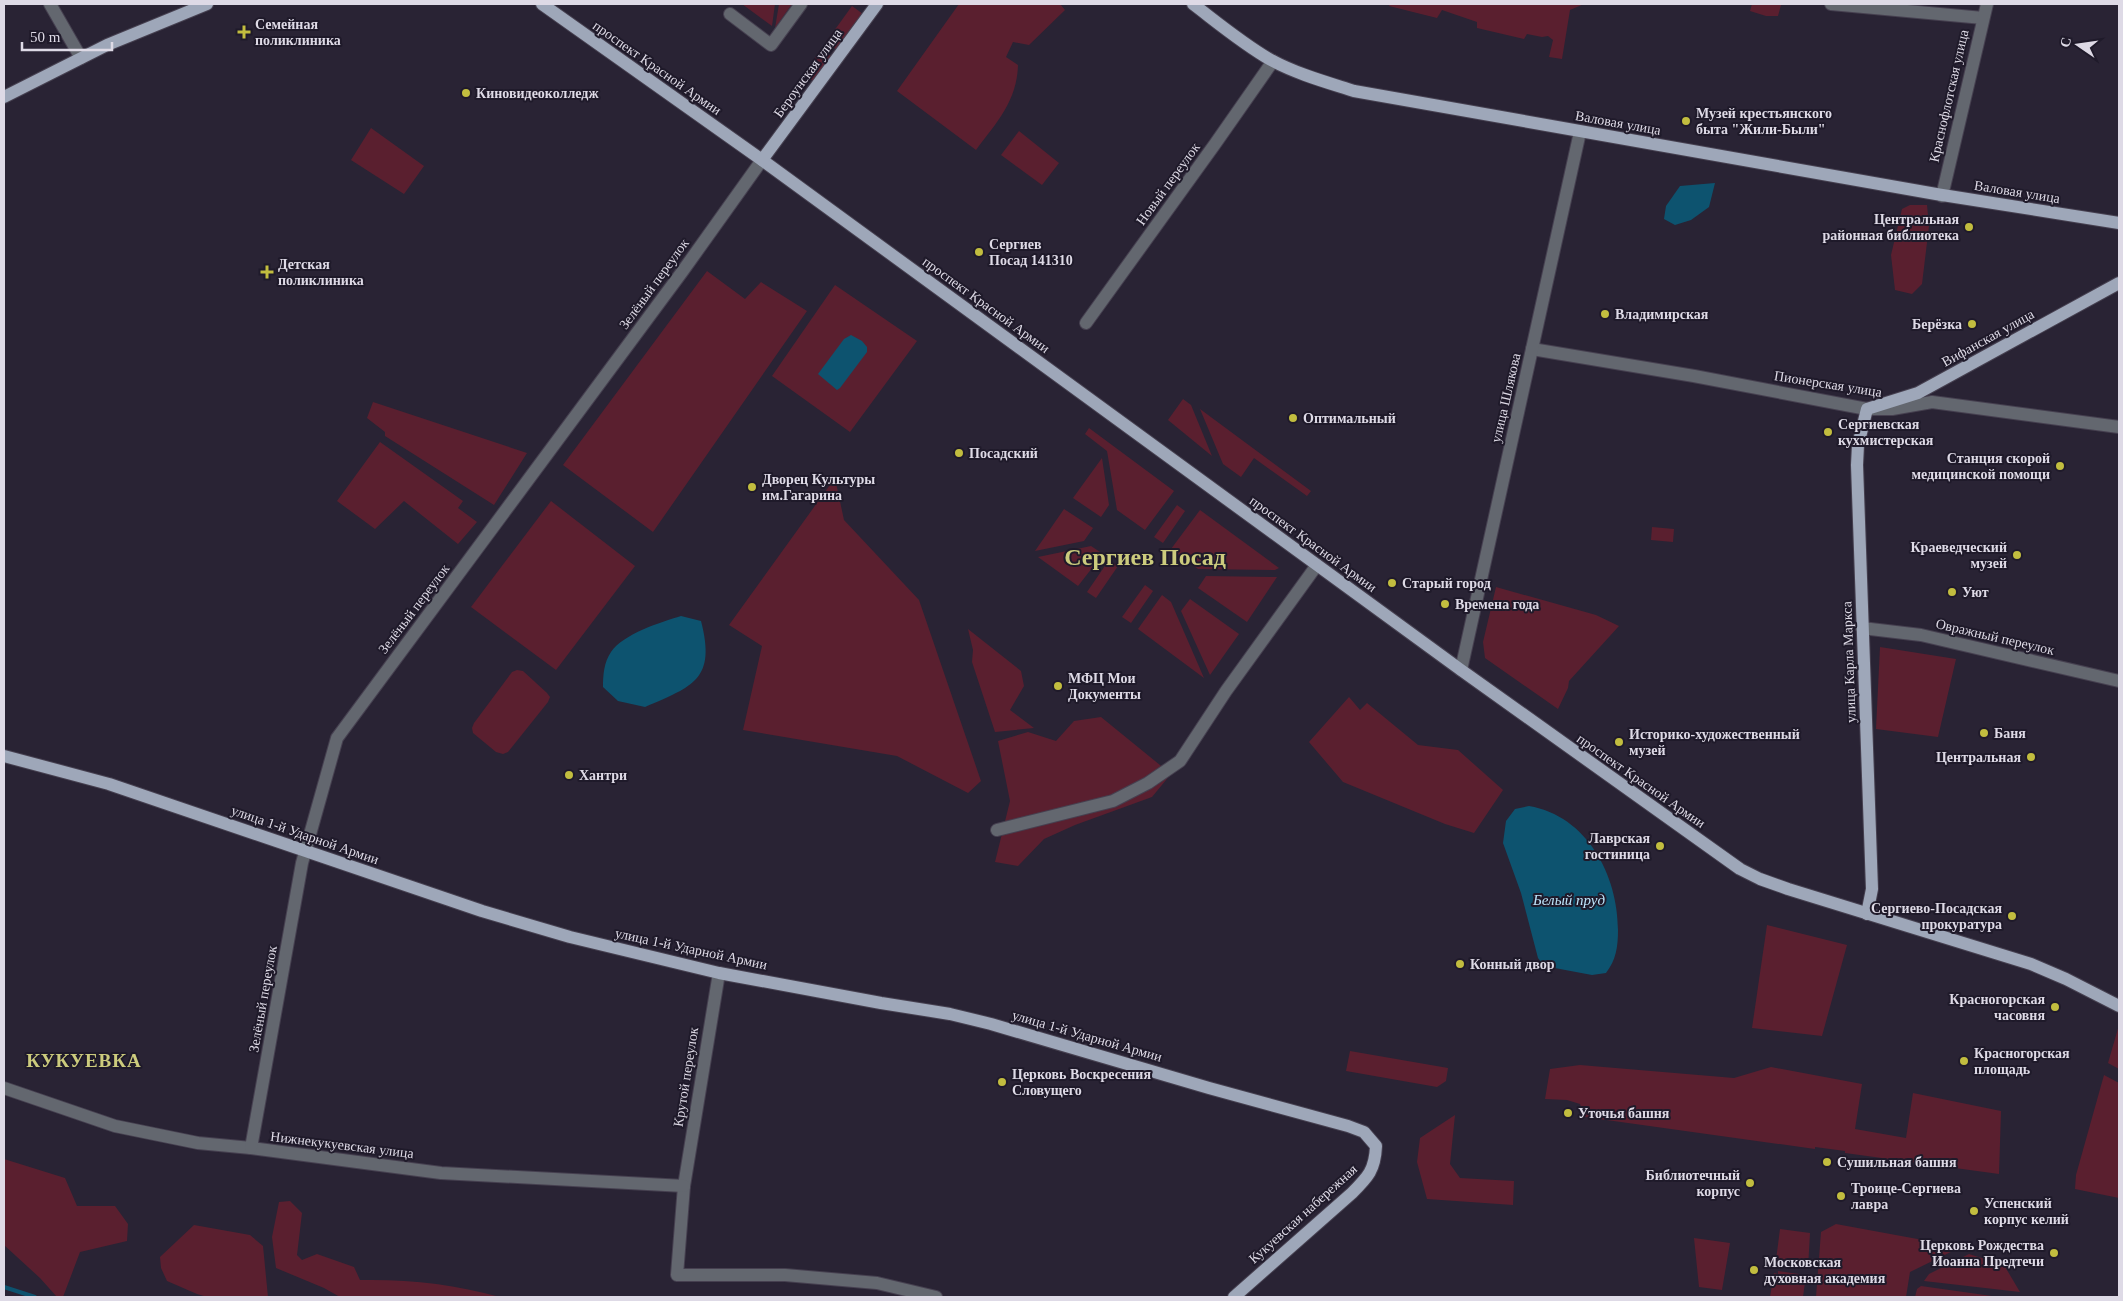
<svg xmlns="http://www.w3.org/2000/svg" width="2123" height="1301" font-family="'Times New Roman',serif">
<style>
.green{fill:#5a1f2f}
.water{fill:#0d536f}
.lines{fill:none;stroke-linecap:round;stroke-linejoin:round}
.stream{stroke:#0d536f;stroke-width:4}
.minor-casing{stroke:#464050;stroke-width:14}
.major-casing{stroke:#464050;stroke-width:14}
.minor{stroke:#63676f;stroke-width:12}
.major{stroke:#9ea7b9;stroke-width:12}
.poi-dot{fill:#c2bd3f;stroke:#1f1a2a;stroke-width:2}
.labels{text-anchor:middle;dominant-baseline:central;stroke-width:4;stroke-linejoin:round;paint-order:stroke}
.poi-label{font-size:14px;font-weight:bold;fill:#dedae6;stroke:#1f1a2a;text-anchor:start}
.street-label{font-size:14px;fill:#dedae6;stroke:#1f1a2a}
.water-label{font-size:15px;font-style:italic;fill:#bde5fb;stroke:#1f1a2a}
.district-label{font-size:19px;font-weight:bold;letter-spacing:1px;fill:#cccb7d;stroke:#1f1a2a}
.town-label{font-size:24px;font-weight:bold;fill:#cccb7d;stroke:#1f1a2a}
</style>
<rect width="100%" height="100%" fill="#292334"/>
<!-- green -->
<g class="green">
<path d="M742,4H775L772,26Z"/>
<path d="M779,4H792L775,28Z"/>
<path d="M959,4H1060L1065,10L1029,45L1013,42L1006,57L1018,65C1017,101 997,122 976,150L897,91Z"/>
<path d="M1390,4H1584L1570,10L1562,59L1549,57L1553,40L1548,36L1542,37L1527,34L1524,39L1477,28V22L1442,10L1437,18L1389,6Z"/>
<path d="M1752,4H1779L1781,5L1778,16H1766L1750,11Z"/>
<path d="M852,6L863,14L837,50L826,42Z"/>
<path d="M821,49L832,57L814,82L804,74Z"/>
<path d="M371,128L424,166L404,194L351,160Z"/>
<path d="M1019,131L1059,163L1042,185L1001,155Z"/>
<path d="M1910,205H1927L1929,226L1922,284L1912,294L1895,290L1891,255L1902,209Z"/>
<path d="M707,271L745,299L761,282L807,311L653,532L563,465Z"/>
<path d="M835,285L917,341L850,432L772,376Z"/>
<path d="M1183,399L1191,405L1212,456L1168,420Z"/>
<path d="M373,402L527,453L494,505L385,436V432L367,418Z"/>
<path d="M1200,409L1311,491L1307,496L1254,458L1241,477L1223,464Z"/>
<path d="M1089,428L1174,491L1145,530L1117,510L1107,451L1085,434Z"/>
<path d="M380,442L463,501L458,508L477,522L458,544L404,501L375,529L337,501Z"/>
<path d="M1102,458L1109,505L1101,517L1073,498Z"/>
<path d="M835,478L844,520L919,600L981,781L968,793L897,756L743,730L762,646L729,625Z"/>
<path d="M551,501L635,566L556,670L471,607Z"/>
<path d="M1177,505L1185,511L1163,543L1154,537Z"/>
<path d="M1064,509L1093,528L1084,541L1035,551Z"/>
<path d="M1200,510L1279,568L1275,570L1198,569L1171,549Z"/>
<path d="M1652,527L1674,529L1673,542L1651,540Z"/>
<path d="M1091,546L1103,554L1078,586L1038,557Z"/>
<path d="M1109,560L1118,566L1096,598L1087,592Z"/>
<path d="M1206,576L1277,577L1247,622L1198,588Z"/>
<path d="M1145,585L1153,591L1131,623L1122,617Z"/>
<path d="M1496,587L1596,615L1619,626L1569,681L1568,688L1558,709L1485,658L1483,642Z"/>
<path d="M1162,595L1171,602L1204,678L1138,629Z"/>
<path d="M1190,599L1239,634L1210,675L1181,611Z"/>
<path d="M968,629L1021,671L1024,686L1010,710L1034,728L995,732L972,662L973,650Z"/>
<path d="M1880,647L1956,659L1938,737L1876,729Z"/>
<path d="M517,670L523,671L547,693L550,697L548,702L508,752L503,754L496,752L473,733L472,728L474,723L512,672Z"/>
<path d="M1349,697L1360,710L1367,703L1418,745L1458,750L1503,790L1474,833L1445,824L1343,782L1309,742Z"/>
<path d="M1101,717L1171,774L1152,797L1075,825L1044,839L1018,866L995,862L1010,801L998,741L1028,732L1056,741L1074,721Z"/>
<path d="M1767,925L1847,945L1822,1036L1752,1028Z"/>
<path d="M2119,1025V1069L2108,1063Z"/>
<path d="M1350,1051L1448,1068L1446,1081L1437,1087L1346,1071Z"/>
<path d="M1580,1065L1734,1078L1771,1067L1862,1084L1855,1129L1906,1138L1913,1093L2001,1111L1999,1174L1845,1153V1151L1815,1147V1149L1585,1117L1580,1104L1567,1100L1545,1099L1550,1069Z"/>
<path d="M2104,1075L2119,1083V1198L2075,1189L2076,1175Z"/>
<path d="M1455,1115L1450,1164L1460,1178L1514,1181L1513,1205L1427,1199L1417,1162L1420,1138Z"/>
<path d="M4,1159L65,1178L77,1206H115L128,1224L127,1241L80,1252L63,1297H57L40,1278L4,1245Z"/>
<path d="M290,1201L302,1213L297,1255L302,1260L317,1254L354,1267L360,1280C408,1279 454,1284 500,1297H340L324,1288L276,1268L272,1237L279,1202Z"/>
<path d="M1836,1224L1961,1247L1910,1272L1906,1297H1816L1821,1232Z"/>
<path d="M194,1225L250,1235L263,1246L268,1297H207L197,1294L167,1281L161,1268L160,1257Z"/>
<path d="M1780,1229L1810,1233L1808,1268L1779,1263L1780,1260H1776Z"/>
<path d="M1694,1238L1730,1243L1722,1290L1699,1287Z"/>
<path d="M1969,1254L2004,1265L2020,1292L1924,1281L1929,1274Z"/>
<path d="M1778,1271L1806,1275L1803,1297H1770L1774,1273L1778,1274Z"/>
<path d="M1921,1286L1999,1297H1915L1917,1289Z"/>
</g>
<!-- water -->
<g class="water">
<path d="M1715,183L1709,207L1691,220L1675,225L1664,219L1666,206L1680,186Z"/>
<path d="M851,335L862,341L867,347V352L840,388L837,390L818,374L844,339Z"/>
<path d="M681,616L701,621C716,679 694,686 645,707L618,701L603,687C603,675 604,662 611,652C623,634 661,622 681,616Z"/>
<path d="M1529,806C1587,816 1618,875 1618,930C1618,947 1616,960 1606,973L1592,975L1544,966L1538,958L1521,893L1503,843L1506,821L1515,809Z"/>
</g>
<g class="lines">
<!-- stream -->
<path class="stream" d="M4,1287L35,1297"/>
<defs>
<g id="minor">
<path d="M50,4L81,58"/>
<path d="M1831,4L1983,18"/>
<path d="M730,14L771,45L801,4"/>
<path d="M1942,196L1987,4"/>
<path d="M1086,323L1215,144L1273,61"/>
<path d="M1532,349L1694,376L1867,409H1892L1932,402L2119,427"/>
<path d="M1862,628L1921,635L2119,681"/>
<path d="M1461,670L1580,132"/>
<path d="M997,830L1113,801L1148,783L1180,761L1226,691L1317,565"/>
<path d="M719,973L684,1186L677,1275H785L877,1283L936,1297"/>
<path d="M4,1088L115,1126L198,1143L251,1148L441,1173L684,1186"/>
<path d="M251,1148L302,863L337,738L682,272L762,160"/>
</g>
<g id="major">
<path d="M542,4L762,160L1461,670L1740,869L1760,879L1788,889L2031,964L2066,979L2119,1006"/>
<path d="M1193,4C1218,23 1243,44 1271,60C1297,74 1326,82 1354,91L1936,194L2119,223"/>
<path d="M4,97L107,45L207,4"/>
<path d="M762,160L877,4"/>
<path d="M4,756L109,784L482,911L570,937L719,973L881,1003L950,1014L991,1024L1209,1088L1348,1126L1364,1132L1376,1146C1375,1170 1368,1177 1352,1193L1234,1297"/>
<path d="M1867,914L1872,889L1857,465L1858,445L1867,409L1918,393L2119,283"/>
</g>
</defs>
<!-- minor casing -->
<use href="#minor" class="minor-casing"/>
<!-- major casing -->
<use href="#major" class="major-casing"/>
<!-- minor -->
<use href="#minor" class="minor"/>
<!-- major -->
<use href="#major" class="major"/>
</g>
<!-- markers -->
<g class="poi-dot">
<path d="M241.5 24.5h5v5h5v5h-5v5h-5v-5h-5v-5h5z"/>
<circle cx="466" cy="93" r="5"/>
<circle cx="1686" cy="121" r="5"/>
<circle cx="1969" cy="227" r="5"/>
<circle cx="979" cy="252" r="5"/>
<path d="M264.5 264.5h5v5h5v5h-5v5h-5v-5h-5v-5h5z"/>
<circle cx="1605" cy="314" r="5"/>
<circle cx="1972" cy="324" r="5"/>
<circle cx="1293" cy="418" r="5"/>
<circle cx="1828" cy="432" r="5"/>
<circle cx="959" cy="453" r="5"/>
<circle cx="2060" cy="466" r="5"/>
<circle cx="752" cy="487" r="5"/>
<circle cx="2017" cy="555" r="5"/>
<circle cx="1392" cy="583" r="5"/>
<circle cx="1952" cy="592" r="5"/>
<circle cx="1445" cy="604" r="5"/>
<circle cx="1058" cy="686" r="5"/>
<circle cx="1984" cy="733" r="5"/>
<circle cx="1619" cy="742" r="5"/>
<circle cx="2031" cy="757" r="5"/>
<circle cx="569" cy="775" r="5"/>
<circle cx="1660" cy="846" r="5"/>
<circle cx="2012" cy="916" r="5"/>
<circle cx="1460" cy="964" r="5"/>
<circle cx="2055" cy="1007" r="5"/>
<circle cx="1964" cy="1061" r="5"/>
<circle cx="1002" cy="1082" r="5"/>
<circle cx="1568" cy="1113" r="5"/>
<circle cx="1827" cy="1162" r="5"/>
<circle cx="1750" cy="1183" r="5"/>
<circle cx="1841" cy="1196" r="5"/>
<circle cx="1974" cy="1211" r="5"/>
<circle cx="2054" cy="1253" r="5"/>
<circle cx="1754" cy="1270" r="5"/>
</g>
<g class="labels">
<!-- poi labels -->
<g class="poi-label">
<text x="255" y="24">Семейная<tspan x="255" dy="16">поликлиника</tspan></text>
<text x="476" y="93">Киновидеоколледж</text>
<text x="1696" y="113">Музей крестьянского<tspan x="1696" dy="16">быта "Жили-Были"</tspan></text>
<text x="1959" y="219" text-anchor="end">Центральная<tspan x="1959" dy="16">районная библиотека</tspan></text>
<text x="989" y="244">Сергиев<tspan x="989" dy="16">Посад 141310</tspan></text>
<text x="278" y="264">Детская<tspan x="278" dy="16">поликлиника</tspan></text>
<text x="1615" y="314">Владимирская</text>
<text x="1962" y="324" text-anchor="end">Берёзка</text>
<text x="1303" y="418">Оптимальный</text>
<text x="1838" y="424">Сергиевская<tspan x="1838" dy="16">кухмистерская</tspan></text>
<text x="969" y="453">Посадский</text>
<text x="2050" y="458" text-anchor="end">Станция скорой<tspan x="2050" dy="16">медицинской помощи</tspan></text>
<text x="762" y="479">Дворец Культуры<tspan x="762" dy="16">им.Гагарина</tspan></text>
<text x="2007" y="547" text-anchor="end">Краеведческий<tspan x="2007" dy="16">музей</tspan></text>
<text x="1402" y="583">Старый город</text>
<text x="1962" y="592">Уют</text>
<text x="1455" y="604">Времена года</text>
<text x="1068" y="678">МФЦ Мои<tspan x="1068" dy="16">Документы</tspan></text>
<text x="1994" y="733">Баня</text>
<text x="1629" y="734">Историко-художественный<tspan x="1629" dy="16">музей</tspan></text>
<text x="2021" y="757" text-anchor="end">Центральная</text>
<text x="579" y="775">Хантри</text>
<text x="1650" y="838" text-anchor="end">Лаврская<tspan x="1650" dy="16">гостиница</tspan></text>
<text x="2002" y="908" text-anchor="end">Сергиево-Посадская<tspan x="2002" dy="16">прокуратура</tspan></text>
<text x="1470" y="964">Конный двор</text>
<text x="2045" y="999" text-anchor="end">Красногорская<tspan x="2045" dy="16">часовня</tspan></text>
<text x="1974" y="1053">Красногорская<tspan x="1974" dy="16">площадь</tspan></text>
<text x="1012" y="1074">Церковь Воскресения<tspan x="1012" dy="16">Словущего</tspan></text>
<text x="1578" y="1113">Уточья башня</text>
<text x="1837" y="1162">Сушильная башня</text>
<text x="1740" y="1175" text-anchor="end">Библиотечный<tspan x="1740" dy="16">корпус</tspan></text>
<text x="1851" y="1188">Троице-Сергиева<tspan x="1851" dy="16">лавра</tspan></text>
<text x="1984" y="1203">Успенский<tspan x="1984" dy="16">корпус келий</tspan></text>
<text x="2044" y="1245" text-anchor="end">Церковь Рождества<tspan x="2044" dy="16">Иоанна Предтечи</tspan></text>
<text x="1764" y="1262">Московская<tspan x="1764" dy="16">духовная академия</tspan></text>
</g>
<!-- street labels -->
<g class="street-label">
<text transform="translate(657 68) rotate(35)">проспект Красной Армии</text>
<text transform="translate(808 73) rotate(-54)">Бероунская улица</text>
<text transform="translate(1949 96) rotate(-77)">Краснофлотская улица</text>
<text transform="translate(1618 123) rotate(10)">Валовая улица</text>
<text transform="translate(1168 184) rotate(-54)">Новый переулок</text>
<text transform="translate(2017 192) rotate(9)">Валовая улица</text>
<text transform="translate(654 284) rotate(-54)">Зелёный переулок</text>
<text transform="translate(986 305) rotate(36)">проспект Красной Армии</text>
<text transform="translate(1988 338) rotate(-29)">Вифанская улица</text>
<text transform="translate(1828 384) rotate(9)">Пионерская улица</text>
<text transform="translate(1506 398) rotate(-77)">улица Шлякова</text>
<text transform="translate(1313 544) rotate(36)">проспект Красной Армии</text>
<text transform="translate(414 609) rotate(-53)">Зелёный переулок</text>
<text transform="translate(1995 637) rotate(13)">Овражный переулок</text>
<text transform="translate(1849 662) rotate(-92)">улица Карла Маркса</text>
<text transform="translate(1641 781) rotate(35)">проспект Красной Армии</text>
<text transform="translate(305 835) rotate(19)">улица 1-й Ударной Армии</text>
<text transform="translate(691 949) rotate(12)">улица 1-й Ударной Армии</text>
<text transform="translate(263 999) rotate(-80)">Зелёный переулок</text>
<text transform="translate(1087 1036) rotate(16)">улица 1-й Ударной Армии</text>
<text transform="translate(686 1077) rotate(-81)">Крутой переулок</text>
<text transform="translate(342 1145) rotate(7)">Нижнекукуевская улица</text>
<text transform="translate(1303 1214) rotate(-42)">Кукуевская набережная</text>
</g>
<!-- water labels -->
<g class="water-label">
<text x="1569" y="900">Белый пруд</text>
</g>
<!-- district labels -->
<g class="district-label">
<text x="84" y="1060">КУКУЕВКА</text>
</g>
<!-- town labels -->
<g class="town-label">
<text x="1145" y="557">Сергиев Посад</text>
</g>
</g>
<!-- border -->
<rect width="2123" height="1301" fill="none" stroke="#dedae6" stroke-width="10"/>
<!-- north arrow -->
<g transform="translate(2078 45) rotate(283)" stroke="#1f1a2a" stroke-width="4" paint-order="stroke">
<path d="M0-4L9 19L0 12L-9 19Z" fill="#dedae6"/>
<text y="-8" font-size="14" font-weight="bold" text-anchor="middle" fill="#dedae6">С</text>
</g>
<!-- scale -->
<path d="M22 42v8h90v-8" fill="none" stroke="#dedae6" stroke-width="2.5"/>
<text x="30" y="42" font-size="15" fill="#dedae6" stroke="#1f1a2a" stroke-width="4" paint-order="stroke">50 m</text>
</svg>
